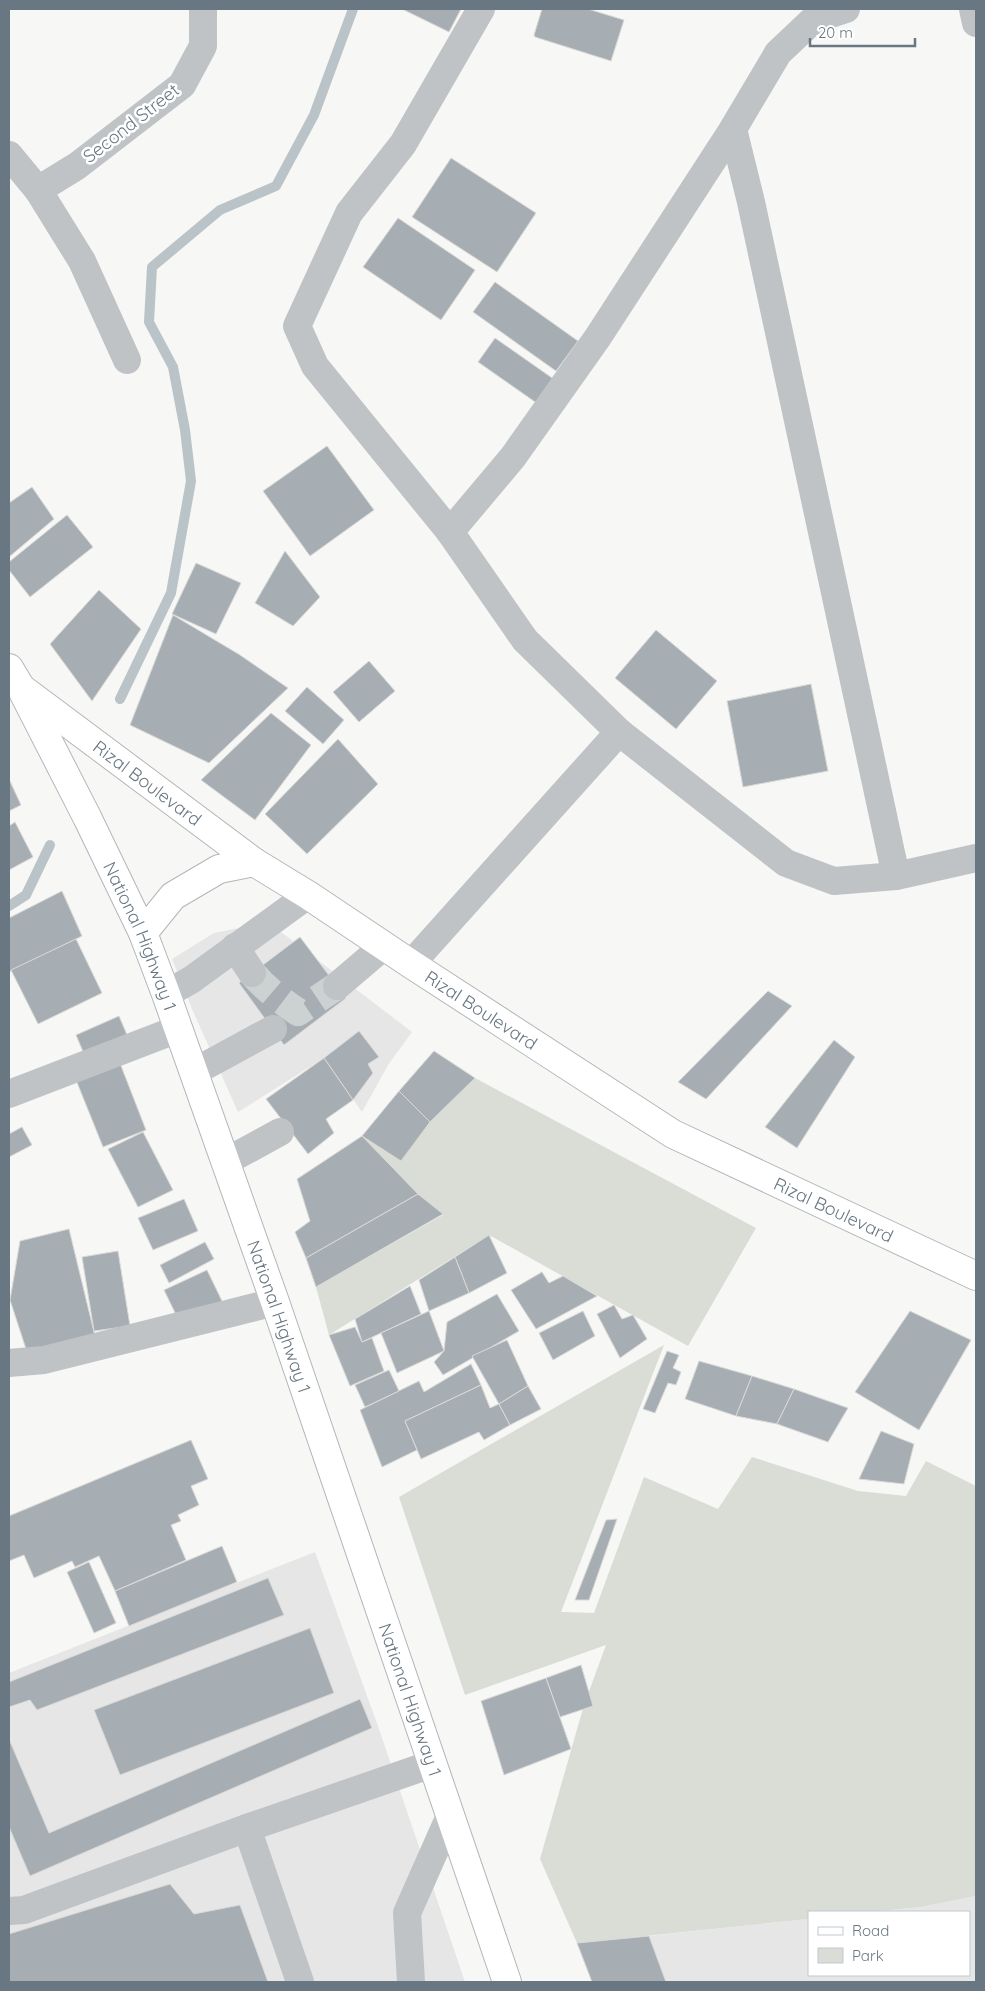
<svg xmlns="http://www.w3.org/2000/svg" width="985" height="1991" font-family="Quicksand,sans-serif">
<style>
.built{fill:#e5e6e5}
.green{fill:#d9ddd6}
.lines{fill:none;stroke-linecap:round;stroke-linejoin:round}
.stream{stroke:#bac3c7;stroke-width:10}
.building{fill:#a7aeb3;stroke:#d9d9d7}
.minor-tunnel{stroke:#ccd1d2;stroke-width:28;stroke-dasharray:28 14;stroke-linecap:butt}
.major-casing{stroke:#b2b7ba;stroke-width:30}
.highway-casing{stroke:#b2b6b9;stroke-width:30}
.minor{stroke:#bfc3c6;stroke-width:28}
.major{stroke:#fff;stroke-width:28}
.highway{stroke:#fff;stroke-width:28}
.labels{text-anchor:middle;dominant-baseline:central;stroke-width:5;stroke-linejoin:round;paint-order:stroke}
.street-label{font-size:18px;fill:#697782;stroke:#fff}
</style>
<rect width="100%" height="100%" fill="#f7f7f5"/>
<!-- built -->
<g class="built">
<path d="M268,922L412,1032L388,1065L362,1112L324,1058L238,1112L192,1009L172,959L214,933Z"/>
<path d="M315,1552L379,1729L465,1982H9V1673Z"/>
<path d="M976,1896V1982H666L649,1936L809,1919V1975H969V1912H870L921,1907Z"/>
</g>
<!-- green -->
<g class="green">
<path d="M475,1078L756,1228L688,1346L489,1235L329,1335L316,1287L443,1215L418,1194L362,1136L401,1160L430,1122Z"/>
<path d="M664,1345L561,1612L594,1613L644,1477L718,1509L752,1457L858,1491L906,1496L926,1461L976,1486V1896L921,1907L870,1912H809V1919L577,1943L540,1859L584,1705L606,1645L465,1695L399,1497Z"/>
</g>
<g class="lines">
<!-- stream -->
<g class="stream">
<path d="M120,699L171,593L191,481L185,430L173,367L149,322L152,267L220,210L276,186L314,115L353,9"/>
<path d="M9,906L26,895L50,845"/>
</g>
</g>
<!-- building -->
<g class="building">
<path d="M402,9H461L449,32Z"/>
<path d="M542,9H588L624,20L611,61L535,37L534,35Z"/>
<path d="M451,158L536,213L497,272L412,217Z"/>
<path d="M398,218L475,270L441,320L363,267Z"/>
<path d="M495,282L578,341L556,371L473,312Z"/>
<path d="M495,338L555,380L538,404L478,362Z"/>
<path d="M327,446L374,510L310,556L263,491Z"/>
<path d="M32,487L54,519L9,557V503Z"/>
<path d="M67,515L93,547L30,597L9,570V562Z"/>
<path d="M285,551L320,597L293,626L255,603Z"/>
<path d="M196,563L241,583L216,634L172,614Z"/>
<path d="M99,590L141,629L92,701L50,644Z"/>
<path d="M173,615L240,655L288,688L209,763L130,725Z"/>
<path d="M656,630L717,681L676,729L615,678Z"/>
<path d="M369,661L395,691L359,722L333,692Z"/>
<path d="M811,684L828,771L743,787L727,701Z"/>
<path d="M307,687L344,720L323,744L285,711Z"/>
<path d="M271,713L311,745L255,820L201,780Z"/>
<path d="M338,739L378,784L307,854L265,814Z"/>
<path d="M9,779L21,805L9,811Z"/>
<path d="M15,822L33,857L9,870V826Z"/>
<path d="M62,891L82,936L9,972V918Z"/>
<path d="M300,937L346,998L284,1045L239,983Z"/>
<path d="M76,939L102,993L38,1024L11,970Z"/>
<path d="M768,991L792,1006L706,1099L678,1082Z"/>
<path d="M119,1016L130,1042L87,1061L76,1035Z"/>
<path d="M359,1031L379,1057L368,1064L373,1073L353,1100L324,1058Z"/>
<path d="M834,1040L855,1057L797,1148L765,1127Z"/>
<path d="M434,1051L475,1078L430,1122L399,1091Z"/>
<path d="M116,1053L146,1130L103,1147L72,1070Z"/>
<path d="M324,1058L353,1100L326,1119L334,1133L308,1154L266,1099Z"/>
<path d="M399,1091L430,1122L401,1161L362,1136Z"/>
<path d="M22,1127L32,1145L9,1157V1134Z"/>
<path d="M143,1132L173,1190L138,1207L108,1149Z"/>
<path d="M362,1136L418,1194L306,1258L295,1232L310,1221L297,1179Z"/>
<path d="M418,1194L443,1214L316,1287L306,1258Z"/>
<path d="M184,1199L198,1231L153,1250L138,1218Z"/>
<path d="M69,1229L95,1336L27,1352L10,1300L20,1241Z"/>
<path d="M489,1235L507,1273L469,1293L455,1257Z"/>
<path d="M205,1242L214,1259L169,1283L160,1265Z"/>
<path d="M118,1251L130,1326L94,1331L82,1257Z"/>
<path d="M455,1257L469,1293L429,1311L419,1280Z"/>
<path d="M207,1270L223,1303L180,1323L164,1290Z"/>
<path d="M542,1272L549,1283L563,1276L597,1296L536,1329L511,1290Z"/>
<path d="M410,1286L421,1314L362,1342L355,1319Z"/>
<path d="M497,1294L519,1331L443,1375L434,1362L444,1351L447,1322Z"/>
<path d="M614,1305L622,1319L633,1315L647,1339L620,1358L597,1314Z"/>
<path d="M429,1311L444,1351L397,1373L381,1333Z"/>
<path d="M583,1311L595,1336L553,1360L539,1333Z"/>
<path d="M910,1311L971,1340L919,1430L855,1392Z"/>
<path d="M355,1327L362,1342L372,1338L384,1371L350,1386L329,1335Z"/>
<path d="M507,1340L528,1386L499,1404L472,1356Z"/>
<path d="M667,1351L679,1355L673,1368L681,1372L676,1385L668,1383L655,1413L643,1409Z"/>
<path d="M699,1361L752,1376L736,1416L685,1399Z"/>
<path d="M471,1364L481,1385L405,1421L417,1450L382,1467L360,1410L419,1381L424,1392Z"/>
<path d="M389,1370L399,1391L365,1407L355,1385Z"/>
<path d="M752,1376L794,1389L777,1424L736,1416Z"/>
<path d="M481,1385L490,1408L499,1404L510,1425L484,1440L479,1432L421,1459L405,1421Z"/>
<path d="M528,1386L541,1409L510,1425L499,1404Z"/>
<path d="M794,1389L848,1408L828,1442L777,1424Z"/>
<path d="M881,1431L914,1444L904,1484L859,1479Z"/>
<path d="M191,1440L208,1479L191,1486L199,1505L178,1515L181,1521L171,1525L186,1560L115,1591L99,1556L75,1567L72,1561L34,1578L24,1555L9,1561V1516Z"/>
<path d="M617,1519L589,1600H575L606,1520Z"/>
<path d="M222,1546L237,1582L129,1626L115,1591Z"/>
<path d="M89,1562L116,1623L94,1633L67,1572Z"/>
<path d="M268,1578L284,1615L37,1710L30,1700L9,1707V1682Z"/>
<path d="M310,1628L334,1693L120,1775L94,1710Z"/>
<path d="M581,1665L593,1706L560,1717L546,1678Z"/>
<path d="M546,1678L571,1749L504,1775L481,1701Z"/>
<path d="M360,1699L372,1728L30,1876L9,1827V1739L49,1833Z"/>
<path d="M170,1884L194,1914L240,1905L268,1982H9V1934Z"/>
<path d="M649,1936L666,1982H592L577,1943Z"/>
</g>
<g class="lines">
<!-- minor-tunnel -->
<path class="minor-tunnel" d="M252,973C266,989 280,1000 298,1012L337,986"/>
<defs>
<g id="major">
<path id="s1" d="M21,688L254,862L308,895L411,964L673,1134L976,1276"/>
</g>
<g id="highway">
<path id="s2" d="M9,668L21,688L87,817L143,933L166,994L275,1302L507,1982"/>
<path d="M143,933L173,896L219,869L254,862"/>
</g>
</defs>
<!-- major casing -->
<use href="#major" class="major-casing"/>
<!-- highway casing -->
<use href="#highway" class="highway-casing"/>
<!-- minor -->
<g class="minor">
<path d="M481,9L403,144L349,213L297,326L315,366L450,532L525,640L619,732L786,863L834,881L896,876L976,858"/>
<path d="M973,9L976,23"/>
<path d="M733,129L751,202L896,876"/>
<path d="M9,155L38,190L82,261L127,360"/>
<path d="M38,190L77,166L182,85L203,46V9"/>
<path d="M450,532L513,457L598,337L733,129L778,53L813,20L846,9"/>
<path d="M235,947L252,973"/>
<path d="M411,964L619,732"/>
<path d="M337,986L384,946"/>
<path d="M166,994L191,980L308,895"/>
<path d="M194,1072L273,1029"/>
<path d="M9,1094L178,1029"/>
<path d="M225,1162L280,1132"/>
<path d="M9,1363L44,1360L275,1302"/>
<path d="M247,1828L300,1982"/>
<path d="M9,1911L24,1910L247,1828L432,1764"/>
<path d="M411,1982L407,1913L450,1816"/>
</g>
<!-- major -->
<use href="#major" class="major"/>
<!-- highway -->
<use href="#highway" class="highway"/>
</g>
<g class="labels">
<!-- street labels -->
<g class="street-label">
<text transform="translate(131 123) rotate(-38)">Second Street</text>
<text stroke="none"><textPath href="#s1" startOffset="158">Rizal Boulevard</textPath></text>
<text stroke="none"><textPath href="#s2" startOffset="299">National Highway 1</textPath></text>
<text stroke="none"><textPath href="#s1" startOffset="562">Rizal Boulevard</textPath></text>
<text stroke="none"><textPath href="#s1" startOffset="968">Rizal Boulevard</textPath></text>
<text stroke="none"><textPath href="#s2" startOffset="704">National Highway 1</textPath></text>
<text stroke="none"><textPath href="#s2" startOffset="1109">National Highway 1</textPath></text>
</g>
</g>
<!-- border -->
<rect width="985" height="1991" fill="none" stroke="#697782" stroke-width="20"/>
<!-- legend -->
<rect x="808" y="1911" width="162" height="65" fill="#ffffff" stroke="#c3c9cd"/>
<rect x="818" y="1927" width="25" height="8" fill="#ffffff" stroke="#c3c9cd"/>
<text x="852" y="1936" font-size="15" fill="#697782">Road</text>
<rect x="818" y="1948" width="25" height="15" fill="#d9ddd6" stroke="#c3c9cd"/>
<text x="852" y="1961" font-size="15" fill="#697782">Park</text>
<!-- scale -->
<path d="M810 38v8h105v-8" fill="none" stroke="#697782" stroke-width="2.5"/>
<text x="818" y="38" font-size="15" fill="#697782" stroke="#ffffff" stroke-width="4" paint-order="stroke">20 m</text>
</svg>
